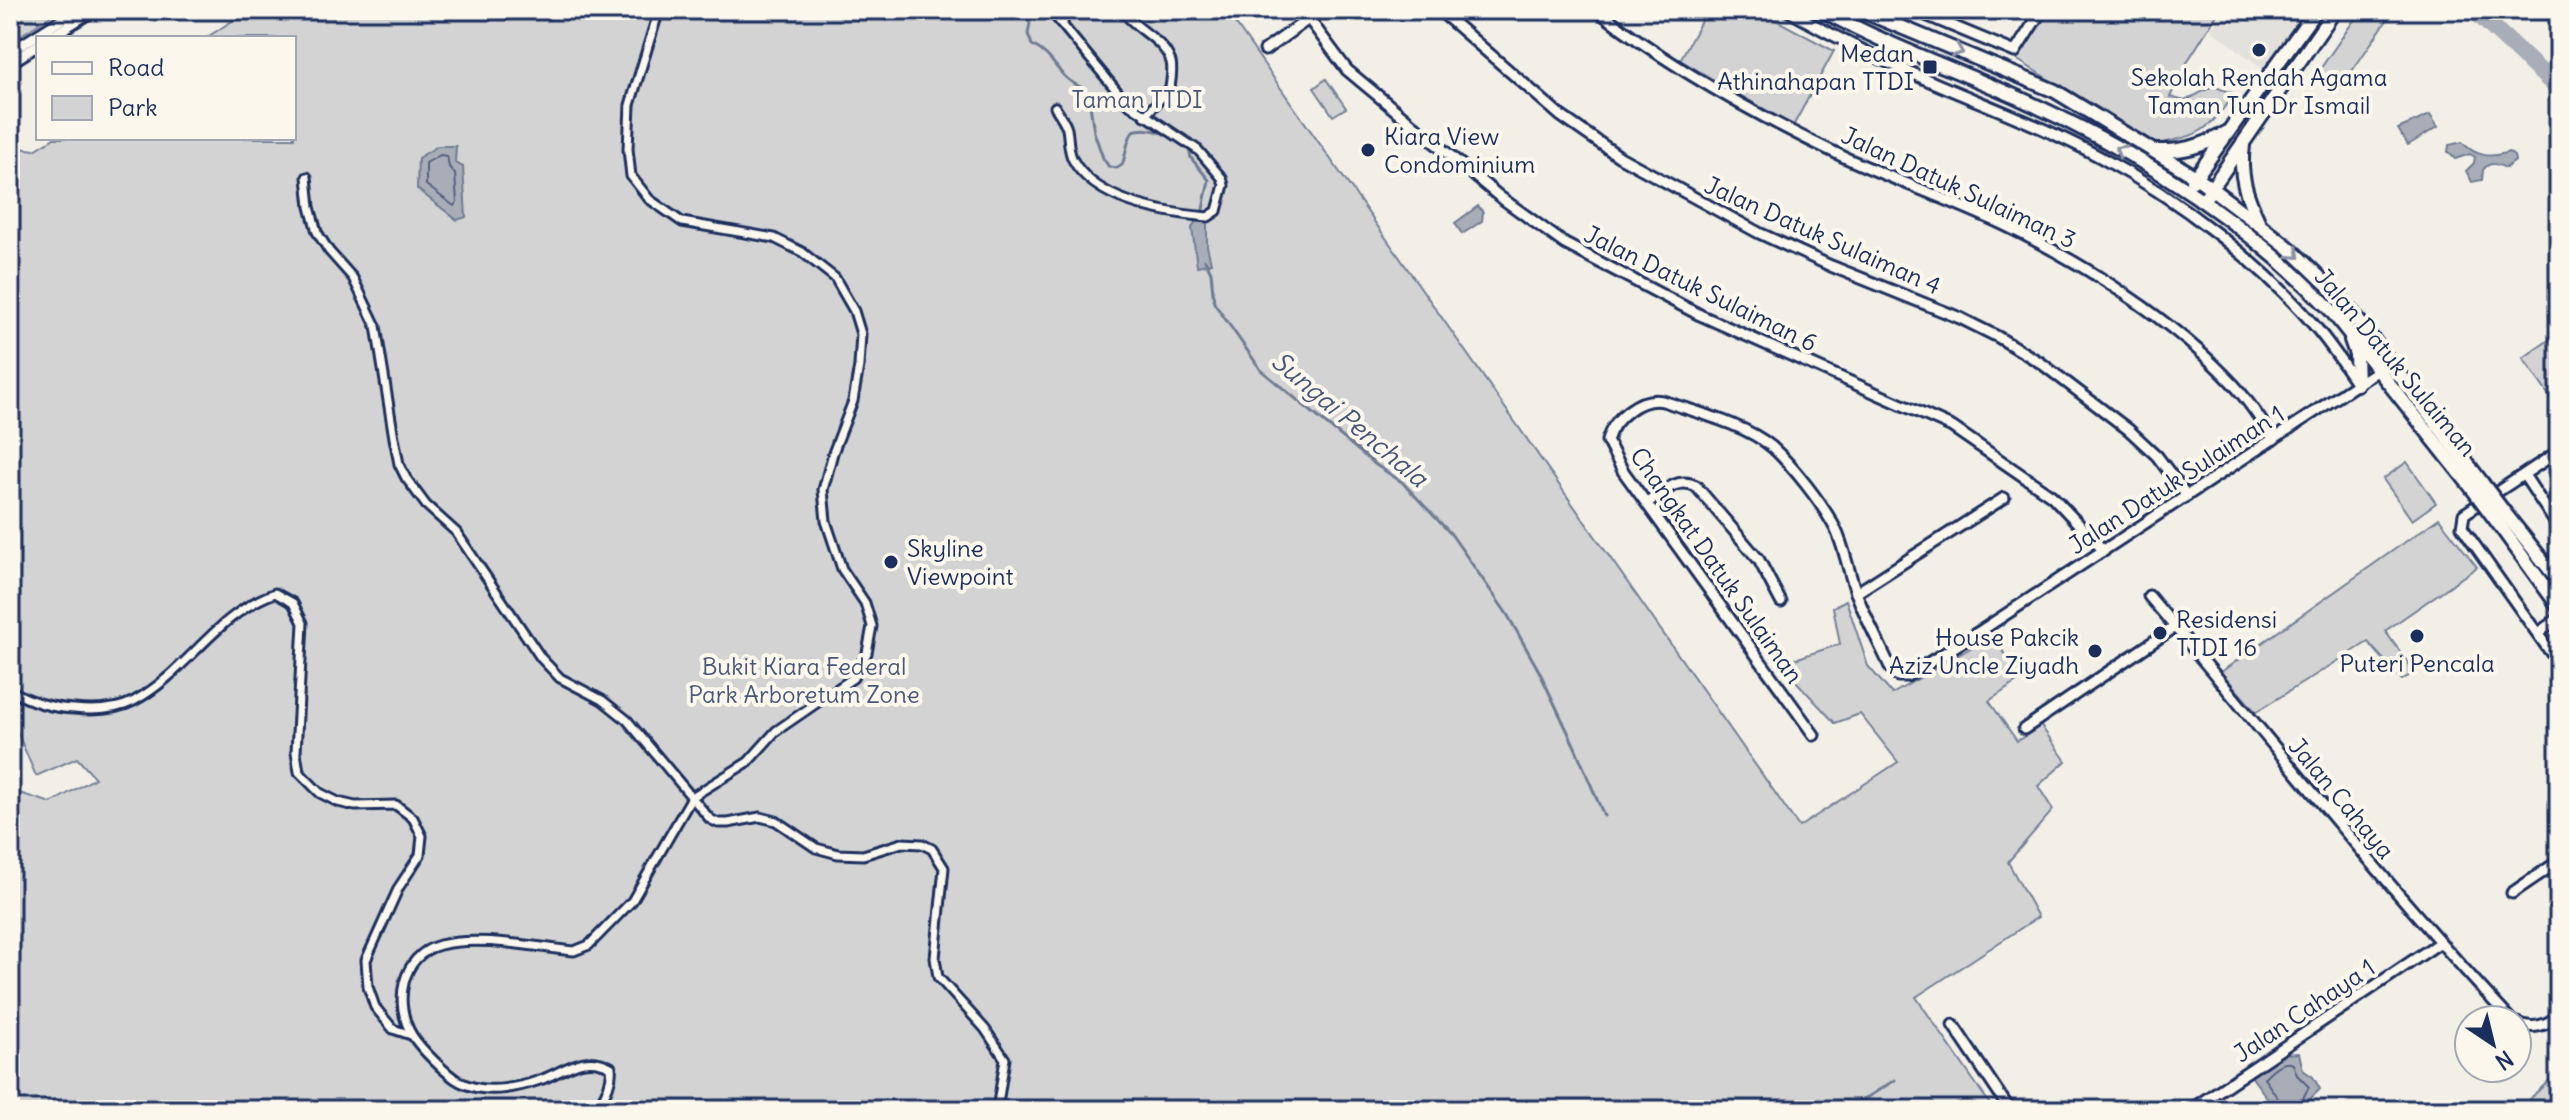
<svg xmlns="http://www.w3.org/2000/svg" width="2569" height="1120" font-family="Delius,sans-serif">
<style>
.built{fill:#e2e1dc}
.green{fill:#d2d3d2;stroke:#768198;stroke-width:2}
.water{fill:#a9adb7;stroke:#707b93;stroke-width:2}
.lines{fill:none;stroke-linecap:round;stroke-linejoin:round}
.shore{stroke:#546182;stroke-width:2}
.stream{stroke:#707b93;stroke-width:3}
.river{stroke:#a9adb7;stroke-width:18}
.pedestrian-casing{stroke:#1b2f5e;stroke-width:13}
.minor-casing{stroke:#1b2f5e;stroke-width:15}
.secondary-casing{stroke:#1b2f5e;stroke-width:18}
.pedestrian{stroke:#fbf7ec;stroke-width:7}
.minor{stroke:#fbf7ec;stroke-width:9}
.secondary{stroke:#fbf7ec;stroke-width:12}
.secondary-bridge-casing{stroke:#1b2f5e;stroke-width:18;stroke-linecap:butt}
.secondary-bridge{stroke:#fbf7ec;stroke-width:12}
.oneway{stroke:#8b93a5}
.poi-dot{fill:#1b2f5e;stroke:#fbf7ec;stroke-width:3}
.labels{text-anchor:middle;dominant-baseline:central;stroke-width:8;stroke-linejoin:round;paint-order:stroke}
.poi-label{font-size:24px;fill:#1b2f5e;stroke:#fbf7ec;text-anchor:start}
.park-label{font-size:24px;fill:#49587b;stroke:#fbf7ec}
.street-label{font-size:24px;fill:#1b2f5e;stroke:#fbf7ec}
.water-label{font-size:26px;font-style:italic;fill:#465579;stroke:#fbf7ec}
</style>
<rect width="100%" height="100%" fill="#f2efe6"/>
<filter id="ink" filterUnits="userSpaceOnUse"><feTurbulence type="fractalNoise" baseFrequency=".0125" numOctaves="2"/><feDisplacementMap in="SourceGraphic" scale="16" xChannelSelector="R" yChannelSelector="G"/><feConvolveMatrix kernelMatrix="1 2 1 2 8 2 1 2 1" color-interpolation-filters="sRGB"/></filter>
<g filter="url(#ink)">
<!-- built -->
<path class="built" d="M2225,10H2310L2265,70L2211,30Z"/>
<!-- green -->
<g class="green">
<path d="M10,10H60L10,42Z"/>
<path d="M249,10H1226L1799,827L1898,762L1860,714L1835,723L1780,664L1840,644L1833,607L1846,600L1868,666L1892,694L1991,636L2024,677L1989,701L2017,741L2041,726L2066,761L2038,786L2053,810L2008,862L2038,917L1916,997L1994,1110H10V790L51,803L95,778L77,758L36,776L10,715V147L35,150L54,138H294V38H206Z"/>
<path d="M1707,10H1757L1834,51L1793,126L1680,60Z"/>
<path d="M2048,10H2220L2189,59L2170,97L2185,101L2213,86L2234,94C2205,135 2201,134 2154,145L2016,59Z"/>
<path d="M2361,10H2394L2339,90L2316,75Z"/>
<path d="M1326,79L1346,108L1333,116L1314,88Z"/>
<path d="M2559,333V410L2523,358Z"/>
<path d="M2407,462L2436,503L2412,520L2383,479Z"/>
<path d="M2439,518L2477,567L2385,631L2415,672L2402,680L2368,642L2256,712L2221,672Z"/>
<path d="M2555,1075L2547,1110H2518Z"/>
</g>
<!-- water -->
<g class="water">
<path d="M2430,115L2438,127L2408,145L2398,129Z"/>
<path d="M2462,142C2476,157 2490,158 2509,152L2514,156L2515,161L2506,168C2497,164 2490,161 2483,170L2482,180L2472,182L2466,171L2474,163L2475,157L2470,154L2455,159L2448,152L2449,145Z"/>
<path d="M438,146H456L455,163L463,167L466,217L457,220L417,189L418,158Z"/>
<path d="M1478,206L1483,212L1482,221L1462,234L1455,223Z"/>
<path d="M1197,219L1207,220V246L1211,263L1197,266L1192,228Z"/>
<path d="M2299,1053L2303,1070L2313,1077L2320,1089L2311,1098L2313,1104L2307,1109L2276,1110L2251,1076L2282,1054Z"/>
</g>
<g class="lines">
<!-- shore -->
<g class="shore">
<path d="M440,155L447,156L449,167L455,174L457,202L454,206L426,185V163Z"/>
<path d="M2282,1110L2281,1103L2264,1078C2271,1070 2283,1059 2293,1064L2297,1075L2309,1087L2304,1096L2302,1110"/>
</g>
<!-- stream -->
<g class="stream">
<path d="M999,10L1004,16L1024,17L1030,23L1028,34L1032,45C1057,57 1056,78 1083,88L1084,97L1090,105L1094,132L1103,158L1109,167L1117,168L1122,165C1127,153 1125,145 1133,131C1153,124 1172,138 1189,148L1191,158L1209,180L1202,214"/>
<path d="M1205,260L1211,272L1214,303L1261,370L1376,465L1402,482L1451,534L1507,614L1539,671L1575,747L1604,816"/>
<path d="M1847,1110L1895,1080"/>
</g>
<!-- river -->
<path class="river" d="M2474,10L2559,89"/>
<defs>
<g id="pedestrian">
<path d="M1050,10L1126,102L1198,150L1222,178L1224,185L1217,211L1208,217C1165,213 1096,202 1073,160C1068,151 1069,139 1067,129C1065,121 1059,114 1055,107"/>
<path d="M1122,10C1135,30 1163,38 1171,62C1173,69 1171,81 1170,88L1145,116"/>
<path d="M1063,24L1064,10"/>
<path d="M307,177L310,207L317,232L329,251L353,278L376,326L394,438L399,464L406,478L426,505L456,532L541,658L560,678L602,700L627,720L710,819L718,823H728L760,817L776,821L816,848L838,854L863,855L902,843L922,844L932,849L944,868L935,958L938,977L985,1029L1005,1059L997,1110"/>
<path d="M10,690C31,702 50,708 74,709C94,711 115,711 134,701C188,672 214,615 275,593L293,603L303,623L296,752L299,772L320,793L338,802L355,806L396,805L413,818L422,836L420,855L399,887L366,960L368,987L375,1007L393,1029L411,1035"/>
<path d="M596,1110C604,1096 613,1083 611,1067C584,1053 568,1069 543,1079C518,1088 485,1095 460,1082C447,1075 420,1048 412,1035C393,1004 401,955 440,945C477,935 535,947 574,951L589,945L632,901L692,797L748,762L776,731L853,678L867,653L872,626L865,603L842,569L826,521L823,490L833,453L853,401L859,366L861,334L854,311L835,278L802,252L774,238L682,222L649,199L631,176L628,149L630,105L659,10"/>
</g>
<g id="minor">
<path d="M1439,10L1561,116L1620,157L1759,233L1831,266L1960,318L1998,337L2041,363L2129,430L2157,456L2187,496"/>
<path d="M1597,10C1673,69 1759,117 1846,158C1897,181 1951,200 2002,224C2082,262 2174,320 2234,385C2249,401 2261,421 2274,439"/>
<path d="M1787,10C1831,35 1876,58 1923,78C1982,104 2043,126 2100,157C2175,197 2264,264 2318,330C2332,347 2345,366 2357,384"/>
<path d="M1914,10L2015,52L2042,10"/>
<path d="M1309,19L1347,70L1500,197L1565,244L1700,315L1952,427L2052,496L2104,551"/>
<path d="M49,38L94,10"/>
<path d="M1265,50L1321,10"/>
<path d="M10,52L77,10"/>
<path d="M10,63L38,45"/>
<path d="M2559,451L2464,514L2462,527L2559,664"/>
<path d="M2524,475L2559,528"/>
<path d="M1647,503C1662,493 1677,476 1696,486L1759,560L1781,602"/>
<path d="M1856,593L2004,498"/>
<path d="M2149,596C2269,738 2384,884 2511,1020"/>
<path d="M2538,633L2559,618"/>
<path d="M2024,729L2175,627"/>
<path d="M1814,735L1623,471L1607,441C1613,418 1642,394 1666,402C1699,413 1746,425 1772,447C1793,466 1822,503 1835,528C1845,548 1848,572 1856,592C1865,618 1880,644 1891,669L1898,676H1907L1982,630L2383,367"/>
<path d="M2512,893L2559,861"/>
<path d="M2517,1023C2532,1030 2548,1026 2559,1014"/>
<path d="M1953,1025L2010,1110"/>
<path d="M2190,1110L2439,943"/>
</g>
<g id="secondary">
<path d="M1822,10C1885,45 1955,69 2021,99C2134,150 2244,219 2330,309L2472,488"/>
<path d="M1860,10L2055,91L2196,177L2261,226L2288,247L2341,298L2482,483"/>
<path d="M2243,145C2239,176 2246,195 2259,223"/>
<path d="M2156,151C2182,152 2203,146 2226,133"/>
<path d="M2193,181L2316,10"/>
<path d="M2207,195L2335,10"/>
<path d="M2351,340L2356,354L2357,384"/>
<path d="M2507,516L2559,581"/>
<path d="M2498,523L2559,607"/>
</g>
</defs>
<!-- pedestrian casing -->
<use href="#pedestrian" class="pedestrian-casing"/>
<!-- minor casing -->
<use href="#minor" class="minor-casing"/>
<!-- secondary casing -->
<use href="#secondary" class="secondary-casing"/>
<!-- pedestrian -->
<use href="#pedestrian" class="pedestrian"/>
<!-- minor -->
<use href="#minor" class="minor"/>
<!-- secondary -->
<use href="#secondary" class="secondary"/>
<defs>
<g id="secondary-bridge">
<path d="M2482,483L2507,516"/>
<path d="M2472,488L2498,523"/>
</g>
</defs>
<!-- secondary-bridge casing -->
<use href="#secondary-bridge" class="secondary-bridge-casing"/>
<!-- secondary-bridge -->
<use href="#secondary-bridge" class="secondary-bridge"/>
</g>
<!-- one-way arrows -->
<defs><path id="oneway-chevron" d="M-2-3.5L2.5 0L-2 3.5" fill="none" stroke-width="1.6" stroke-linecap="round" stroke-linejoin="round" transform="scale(2)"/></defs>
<g class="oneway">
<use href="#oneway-chevron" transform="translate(1958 51) rotate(22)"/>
<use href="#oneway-chevron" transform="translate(2120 150) rotate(-150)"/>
<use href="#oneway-chevron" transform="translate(2295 254) rotate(42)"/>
</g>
</g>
<!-- markers -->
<g class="poi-dot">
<circle cx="2259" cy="50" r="8"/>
<rect x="1922" y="59" width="16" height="16" rx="4"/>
<circle cx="1368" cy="150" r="8"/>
<circle cx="891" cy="562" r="8"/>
<circle cx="2160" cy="633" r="8"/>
<circle cx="2417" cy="636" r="8"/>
<circle cx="2095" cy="651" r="8"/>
</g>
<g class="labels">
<!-- poi labels -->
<g class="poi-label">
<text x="1914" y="53" text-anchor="end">Medan<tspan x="1914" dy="28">Athinahapan TTDI</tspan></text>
<text x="2259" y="77" text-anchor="middle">Sekolah Rendah Agama<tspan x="2259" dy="28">Taman Tun Dr Ismail</tspan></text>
<text x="1384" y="136">Kiara View<tspan x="1384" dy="28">Condominium</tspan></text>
<text x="907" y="548">Skyline<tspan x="907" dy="28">Viewpoint</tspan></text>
<text x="2176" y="619">Residensi<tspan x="2176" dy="28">TTDI 16</tspan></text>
<text x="2079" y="637" text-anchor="end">House Pakcik<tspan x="2079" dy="28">Aziz Uncle Ziyadh</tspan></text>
<text x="2417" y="663" text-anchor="middle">Puteri Pencala</text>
</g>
<!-- park labels -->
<g class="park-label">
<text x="1137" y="99">Taman TTDI</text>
<text x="804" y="666">Bukit Kiara Federal<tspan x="804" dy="28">Park Arboretum Zone</tspan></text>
</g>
<!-- street labels -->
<g class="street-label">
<text transform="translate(1959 187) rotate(25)">Jalan Datuk Sulaiman 3</text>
<text transform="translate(1823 235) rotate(24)">Jalan Datuk Sulaiman 4</text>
<text transform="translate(1701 288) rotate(26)">Jalan Datuk Sulaiman 6</text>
<text transform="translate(2396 362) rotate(50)">Jalan Datuk Sulaiman</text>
<text transform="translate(2176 479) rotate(-33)">Jalan Datuk Sulaiman 1</text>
<text transform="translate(1717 565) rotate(55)">Changkat Datuk Sulaiman</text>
<text transform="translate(2342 798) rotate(50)">Jalan Cahaya</text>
<text transform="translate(2304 1010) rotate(-34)">Jalan Cahaya 1</text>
</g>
<!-- water labels -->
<g class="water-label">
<text transform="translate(1350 419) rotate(40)">Sungai Penchala</text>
</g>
</g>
<!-- margin -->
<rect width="2569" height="1120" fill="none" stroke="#fbf7ec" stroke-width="40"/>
<rect x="20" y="20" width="2529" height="1080" fill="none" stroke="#1b2f5e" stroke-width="3" filter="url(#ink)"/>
<!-- legend -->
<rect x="36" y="36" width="260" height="104" fill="#fbf7ec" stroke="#a1a7b3" stroke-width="2"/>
<rect x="52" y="62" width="40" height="12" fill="#fbf7ec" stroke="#a1a7b3" stroke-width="2"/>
<text x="108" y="76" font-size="24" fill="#1b2f5e">Road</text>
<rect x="52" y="96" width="40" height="24" fill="#d2d3d2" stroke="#a1a7b3" stroke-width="2"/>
<text x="108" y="116" font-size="24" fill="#1b2f5e">Park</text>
<!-- north arrow -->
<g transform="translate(2493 1044) rotate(145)"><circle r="38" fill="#fbf7ec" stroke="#a1a7b3" stroke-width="2"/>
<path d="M0-6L14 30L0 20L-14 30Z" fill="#1b2f5e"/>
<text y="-12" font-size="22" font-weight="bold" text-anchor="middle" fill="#1b2f5e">N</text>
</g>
</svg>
